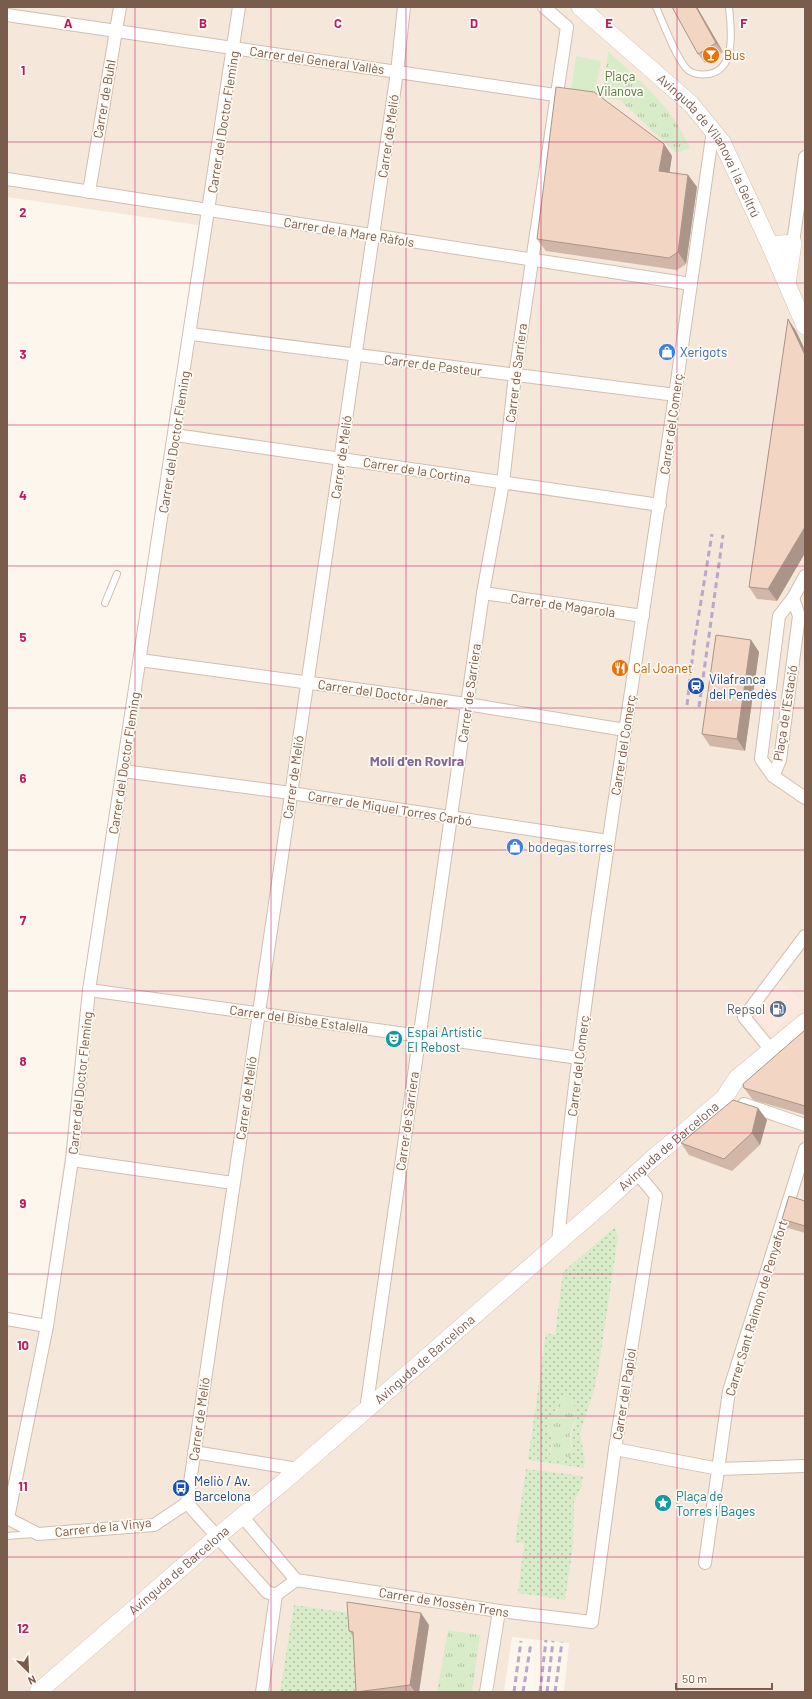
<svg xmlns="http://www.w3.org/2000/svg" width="812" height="1699" font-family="Barlow,sans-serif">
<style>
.residential{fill:#f5e8da}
.commercial{fill:#fde8e0}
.grass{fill:url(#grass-dots);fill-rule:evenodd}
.park{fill:url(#park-tufts)}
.garden{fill:#d8ecc9}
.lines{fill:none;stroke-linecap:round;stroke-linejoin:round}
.lane-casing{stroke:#d1beb0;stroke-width:8}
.street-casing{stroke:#d1beb0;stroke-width:14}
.secondary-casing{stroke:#d6c0b0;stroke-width:18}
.lane{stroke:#fff;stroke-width:6}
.street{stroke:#fff;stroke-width:12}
.secondary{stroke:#fff;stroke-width:17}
.rail{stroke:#b9a8c9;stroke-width:3;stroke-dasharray:6 4;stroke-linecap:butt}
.wall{fill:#d1b7a8}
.shaded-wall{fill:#aa9588}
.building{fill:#f3d5c3;stroke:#aa9588}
.grid{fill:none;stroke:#c2185b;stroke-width:1;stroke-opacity:0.55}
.labels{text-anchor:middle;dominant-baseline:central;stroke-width:3.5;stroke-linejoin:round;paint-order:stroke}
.food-label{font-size:13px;fill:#c56008;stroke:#fffaf3;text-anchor:start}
.street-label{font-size:13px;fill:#7a5c4d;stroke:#fffaf3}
.park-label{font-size:13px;fill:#537a41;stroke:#fffaf3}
.shop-label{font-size:13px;fill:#366cbe;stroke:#fffaf3;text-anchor:start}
.transit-label{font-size:13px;fill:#164399;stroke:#fffaf3;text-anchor:start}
.service-label{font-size:13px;fill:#4e5e75;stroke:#fffaf3;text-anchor:end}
.culture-label{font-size:13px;fill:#0d838f;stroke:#fffaf3;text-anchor:start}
.neighbourhood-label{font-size:14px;font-weight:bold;fill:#846695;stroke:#fffaf3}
.grid-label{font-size:13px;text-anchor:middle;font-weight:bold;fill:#c2185b;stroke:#fffaf3;stroke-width:3.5;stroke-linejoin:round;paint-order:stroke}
</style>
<defs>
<pattern id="grass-dots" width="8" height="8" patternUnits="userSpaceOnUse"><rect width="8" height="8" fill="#d8ecc9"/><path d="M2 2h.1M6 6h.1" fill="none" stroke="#b4c2a5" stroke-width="1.8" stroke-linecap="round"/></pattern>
<pattern id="park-tufts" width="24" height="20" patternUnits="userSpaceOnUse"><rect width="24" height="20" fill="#d8ecc9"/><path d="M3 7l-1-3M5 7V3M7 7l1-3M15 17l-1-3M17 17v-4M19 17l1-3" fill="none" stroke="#b4c2a5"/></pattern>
</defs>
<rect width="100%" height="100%" fill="#fdf6ec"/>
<!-- residential -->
<path class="residential" d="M7,7H805V1692H564L569,1643L512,1637L504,1692H7V1317L40,1322L205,226L7,197Z"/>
<!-- commercial -->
<path class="commercial" d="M778,978L805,1005L771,1034L753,1013Z"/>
<!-- grass -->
<g class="grass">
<path d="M615,1227L618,1237L598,1372L593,1393L580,1433L585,1461L584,1468L528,1460L546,1333L555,1335L563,1272ZM565,1395C590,1421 565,1424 573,1449L564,1460L554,1459L549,1452L553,1439L548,1428L550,1419L553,1418L561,1397Z"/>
<path d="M526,1469L583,1476L581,1488L574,1501L573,1546L565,1600L518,1593L524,1543L515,1542Z"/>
<path d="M294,1605L356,1614L364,1692H280Z"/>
</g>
<!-- park -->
<g class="park">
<path d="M608,51C641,82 671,105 690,148L676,153L620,100L602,98Z"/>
<path d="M565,1395C588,1418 571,1417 570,1438C570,1444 573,1449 572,1454L568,1459C561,1461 554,1461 550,1455L553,1439C552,1431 546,1429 549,1420C557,1416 558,1405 561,1397Z"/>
<path d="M448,1630L480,1635L472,1692H437Z"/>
</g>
<!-- garden -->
<path class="garden" d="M576,56L601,61L595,94L571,90Z"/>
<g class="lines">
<defs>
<g id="lane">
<path d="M656,7C663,22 677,61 688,70C694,75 701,75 709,74C737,69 731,28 729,7"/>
<path d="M105,603L117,574"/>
<path d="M7,1536L34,1534"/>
</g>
<g id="street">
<path d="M7,15L555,95"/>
<path d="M7,179L691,284"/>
<path d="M89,192L120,7"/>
<path d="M793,243L805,157"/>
<path d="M191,334L676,395"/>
<path d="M175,435L660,505"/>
<path d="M805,576L793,598L779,616L761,759L773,776L805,798"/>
<path d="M483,593L643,616"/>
<path d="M140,660L467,704L625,730"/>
<path d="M123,771L291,793L608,841"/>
<path d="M773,776L780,760L799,616L793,598"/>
<path d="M89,990L579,1058"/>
<path d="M771,1050L744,1017L805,936"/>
<path d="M744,1104L805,1125"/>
<path d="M72,1160L233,1183"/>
<path d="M558,1242C578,1027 613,813 645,599C669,443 690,286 713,130"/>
<path d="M7,1319L47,1326"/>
<path d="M366,1410L483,593L503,483L515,375L567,27L544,7"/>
<path d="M615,1449L719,1469L805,1466"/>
<path d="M194,1452L298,1469"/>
<path d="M242,1516L296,1580L499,1611L592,1622L615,1449L656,1196L637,1173"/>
<path d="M7,1518L38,1534L154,1525L187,1503"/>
<path d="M8,1518L47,1326L72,1160L89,990L239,7"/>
<path d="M705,1563L729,1391L805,1149"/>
<path d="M276,1595L267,1592L187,1503L397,72L404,7"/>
<path d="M276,1595L296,1580"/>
<path d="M262,1692L276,1595"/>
<path d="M486,1692L499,1611"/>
</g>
<g id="secondary">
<path id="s1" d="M580,7L691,104L722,142L770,245L805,326"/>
<path d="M770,245L793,243L787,284"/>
<path id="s2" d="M38,1692L218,1536L281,1484L606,1201L652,1159L724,1098L737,1078L805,1022"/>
</g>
</defs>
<!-- lane casing -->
<use href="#lane" class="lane-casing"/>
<!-- street casing -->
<use href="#street" class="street-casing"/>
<!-- secondary casing -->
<use href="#secondary" class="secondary-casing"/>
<!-- lane -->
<use href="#lane" class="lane"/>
<!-- street -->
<use href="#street" class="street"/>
<!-- secondary -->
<use href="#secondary" class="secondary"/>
<!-- rail -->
<g class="rail">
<path d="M687,705L694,644L712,534"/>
<path d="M699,707L723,535"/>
<path d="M514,1692L521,1641"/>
<path d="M523,1692L531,1643"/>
<path d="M540,1692L546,1640"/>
<path d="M547,1692L553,1641"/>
<path d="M555,1692L562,1642"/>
</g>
</g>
<!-- wall -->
<g class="wall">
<path d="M672,7H697L723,52L705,63L698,54Z"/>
<path d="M664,144L672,156L669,173L688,175L697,187L686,264L677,270L546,251L537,239Z"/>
<path d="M788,319L796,331L805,350V553L777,601L757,599L749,587Z"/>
<path d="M751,640L759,652L745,751L710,746L702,734Z"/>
<path d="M805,1030V1115L753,1100L744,1088Z"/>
<path d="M758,1108L767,1120L760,1145L732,1171L689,1155L681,1143Z"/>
<path d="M805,1201V1233L788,1228L782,1219Z"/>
<path d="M429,1625L419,1692H356L354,1638L349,1631Z"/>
</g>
<!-- shaded-wall -->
<g class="shaded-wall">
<path d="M696,7H697L723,52L716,43Z"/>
<path d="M664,144L672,156L668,183L659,171Z"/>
<path d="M688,175L697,187L686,264L678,252Z"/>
<path d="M788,319L796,331L805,350V355Z"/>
<path d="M805,527V553L777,601L768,589Z"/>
<path d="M751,640L759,652L745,751L737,739Z"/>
<path d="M758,1108L767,1120L760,1145L752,1133Z"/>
<path d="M421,1613L429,1625L419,1692H415L410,1685Z"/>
</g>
<!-- building -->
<g class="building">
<path d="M672,7H696L716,43L698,54Z"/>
<path d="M556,87L594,92L664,144L659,171L688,175L678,252L669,258L537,239Z"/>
<path d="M788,319L805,355V527L768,589L749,587Z"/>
<path d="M716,635L751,640L737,739L702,734Z"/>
<path d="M805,1030V1106L744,1088L743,1084Z"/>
<path d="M733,1100L758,1108L752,1133L724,1159L681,1143Z"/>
<path d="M789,1196L805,1201V1226L782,1219Z"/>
<path d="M347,1602L421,1613L410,1685L356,1692L353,1632L349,1631Z"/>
</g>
<!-- grid -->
<path class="grid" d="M135,7V1692M271,7V1692M406,7V1692M541,7V1692M677,7V1692M7,142H805M7,283H805M7,425H805M7,566H805M7,708H805M7,850H805M7,991H805M7,1133H805M7,1274H805M7,1416H805M7,1557H805"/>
<!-- icons -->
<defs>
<symbol id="bar-disc" viewBox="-11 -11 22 22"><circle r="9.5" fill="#e8710a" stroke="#fffaf3"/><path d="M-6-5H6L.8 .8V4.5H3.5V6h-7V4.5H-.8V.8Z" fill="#fff"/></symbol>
<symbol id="shop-disc" viewBox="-11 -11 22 22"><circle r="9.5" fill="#3f7fe0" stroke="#fffaf3"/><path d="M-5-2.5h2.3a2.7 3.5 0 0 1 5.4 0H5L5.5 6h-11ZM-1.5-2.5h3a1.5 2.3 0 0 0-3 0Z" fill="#fff"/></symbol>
<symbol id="restaurant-disc" viewBox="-11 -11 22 22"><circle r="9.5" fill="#e8710a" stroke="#fffaf3"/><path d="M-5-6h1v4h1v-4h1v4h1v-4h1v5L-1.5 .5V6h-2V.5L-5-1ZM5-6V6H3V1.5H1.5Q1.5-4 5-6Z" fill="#fff"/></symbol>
<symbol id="station-disc" viewBox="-11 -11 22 22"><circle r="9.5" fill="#1a4fb4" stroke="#fffaf3"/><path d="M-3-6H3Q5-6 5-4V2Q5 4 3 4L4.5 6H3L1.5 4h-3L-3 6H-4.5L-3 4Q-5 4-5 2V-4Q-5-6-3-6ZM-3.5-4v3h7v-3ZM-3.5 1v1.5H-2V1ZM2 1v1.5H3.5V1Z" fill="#fff"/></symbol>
<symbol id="fuel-disc" viewBox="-11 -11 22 22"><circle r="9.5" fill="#5c6f8a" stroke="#fffaf3"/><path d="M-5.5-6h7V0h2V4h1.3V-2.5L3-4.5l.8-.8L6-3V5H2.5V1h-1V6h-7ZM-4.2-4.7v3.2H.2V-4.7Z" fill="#fff"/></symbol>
<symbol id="theatre-disc" viewBox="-11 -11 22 22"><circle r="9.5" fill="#0f9aa8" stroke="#fffaf3"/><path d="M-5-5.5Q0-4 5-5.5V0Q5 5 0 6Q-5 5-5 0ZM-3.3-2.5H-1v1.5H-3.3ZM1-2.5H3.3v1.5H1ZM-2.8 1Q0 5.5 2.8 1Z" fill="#fff"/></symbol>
<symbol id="bus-disc" viewBox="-11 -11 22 22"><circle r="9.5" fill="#1a4fb4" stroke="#fffaf3"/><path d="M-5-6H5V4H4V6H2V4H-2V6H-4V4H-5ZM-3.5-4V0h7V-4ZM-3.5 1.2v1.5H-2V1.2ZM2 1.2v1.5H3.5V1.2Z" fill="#fff"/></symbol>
<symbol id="sight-disc" viewBox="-11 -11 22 22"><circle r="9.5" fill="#0f9aa8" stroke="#fffaf3"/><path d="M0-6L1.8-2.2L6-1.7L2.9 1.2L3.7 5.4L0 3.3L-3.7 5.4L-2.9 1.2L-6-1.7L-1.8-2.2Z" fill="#fff"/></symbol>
</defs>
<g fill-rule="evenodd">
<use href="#bar-disc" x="701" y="45" width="20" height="20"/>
<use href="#shop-disc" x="657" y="342" width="20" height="20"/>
<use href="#restaurant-disc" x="610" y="658" width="20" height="20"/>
<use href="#station-disc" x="686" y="676" width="20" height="20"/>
<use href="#shop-disc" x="505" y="837" width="20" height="20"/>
<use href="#fuel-disc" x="768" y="999" width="20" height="20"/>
<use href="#theatre-disc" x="384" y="1029" width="20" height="20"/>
<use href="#bus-disc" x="171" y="1478" width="20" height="20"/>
<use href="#sight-disc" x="653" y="1493" width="20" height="20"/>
</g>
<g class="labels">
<!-- food labels -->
<g class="food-label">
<text x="724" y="55">Bus</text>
<text x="633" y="668">Cal Joanet</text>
</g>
<!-- street labels -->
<g class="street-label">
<text transform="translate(317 60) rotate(8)">Carrer del General Vallès</text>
<text transform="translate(104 99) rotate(-80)">Carrer de Buhl</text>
<text transform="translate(223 122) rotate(-81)">Carrer del Doctor Fleming</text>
<text transform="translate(388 136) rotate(-82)">Carrer de Melió</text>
<text stroke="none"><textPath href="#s1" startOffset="192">Avinguda de Vilanova i la Geltrú</textPath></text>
<text transform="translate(349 232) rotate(9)">Carrer de la Mare Ràfols</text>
<text transform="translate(433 365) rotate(7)">Carrer de Pasteur</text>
<text transform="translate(516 373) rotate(-83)">Carrer de Sarriera</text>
<text transform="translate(671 424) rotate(-82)">Carrer del Comerç</text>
<text transform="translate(174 442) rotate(-81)">Carrer del Doctor Fleming</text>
<text transform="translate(341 457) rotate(-82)">Carrer de Melió</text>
<text transform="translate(417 470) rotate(9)">Carrer de la Cortina</text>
<text transform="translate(563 605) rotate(8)">Carrer de Magarola</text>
<text transform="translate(383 693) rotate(8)">Carrer del Doctor Janer</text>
<text transform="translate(469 693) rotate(-82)">Carrer de Sarriera</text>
<text transform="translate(785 713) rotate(-81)">Plaça de l'Estació</text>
<text transform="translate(623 745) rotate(-81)">Carrer del Comerç</text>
<text transform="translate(124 763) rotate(-81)">Carrer del Doctor Fleming</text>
<text transform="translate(293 777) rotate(-82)">Carrer de Melió</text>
<text transform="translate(390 808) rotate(9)">Carrer de Miquel Torres Carbó</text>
<text transform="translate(299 1019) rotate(8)">Carrer del Bisbe Estalella</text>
<text transform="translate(578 1066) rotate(-83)">Carrer del Comerç</text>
<text transform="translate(80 1083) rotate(-84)">Carrer del Doctor Fleming</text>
<text transform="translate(246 1098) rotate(-82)">Carrer de Melió</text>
<text transform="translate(407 1121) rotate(-82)">Carrer de Sarriera</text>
<text stroke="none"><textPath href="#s2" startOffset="834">Avinguda de Barcelona</textPath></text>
<text transform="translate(756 1308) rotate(-73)">Carrer Sant Raimon de Penyafort</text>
<text stroke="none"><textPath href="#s2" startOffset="510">Avinguda de Barcelona</textPath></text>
<text transform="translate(624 1394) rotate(-81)">Carrer del Papiol</text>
<text transform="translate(199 1419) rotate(-82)">Carrer de Melió</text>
<text transform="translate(103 1527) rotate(-6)">Carrer de la Vinya</text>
<text stroke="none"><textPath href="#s2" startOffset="186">Avinguda de Barcelona</textPath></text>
<text transform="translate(444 1602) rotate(9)">Carrer de Mossèn Trens</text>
</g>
<!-- park labels -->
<g class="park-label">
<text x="620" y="76">Plaça<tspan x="620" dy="15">Vilanova</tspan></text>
</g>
<!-- shop labels -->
<g class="shop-label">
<text x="680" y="352">Xerigots</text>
<text x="528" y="847">bodegas torres</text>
</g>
<!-- transit labels -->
<g class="transit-label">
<text x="709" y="679">Vilafranca<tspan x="709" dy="15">del Penedès</tspan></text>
<text x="194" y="1481">Meliò / Av.<tspan x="194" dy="15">Barcelona</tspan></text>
</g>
<!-- service labels -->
<g class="service-label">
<text x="765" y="1009">Repsol</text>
</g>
<!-- culture labels -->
<g class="culture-label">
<text x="407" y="1032">Espai Artístic<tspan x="407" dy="15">El Rebost</tspan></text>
<text x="676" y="1496">Plaça de<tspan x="676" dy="15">Torres i Bages</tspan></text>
</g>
<!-- neighbourhood labels -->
<g class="neighbourhood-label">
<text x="417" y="760">Molí d'en Rovira</text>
</g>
</g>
<g class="grid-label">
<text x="68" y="28">A</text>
<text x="203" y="28">B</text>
<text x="338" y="28">C</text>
<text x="474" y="28">D</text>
<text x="609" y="28">E</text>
<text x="744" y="28">F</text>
<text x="23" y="75">1</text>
<text x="23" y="217">2</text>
<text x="23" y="359">3</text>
<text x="23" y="500">4</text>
<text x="23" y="642">5</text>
<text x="23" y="783">6</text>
<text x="23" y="925">7</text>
<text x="23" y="1066">8</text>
<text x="23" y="1208">9</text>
<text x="23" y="1350">10</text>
<text x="23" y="1491">11</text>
<text x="23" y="1633">12</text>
</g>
<!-- border -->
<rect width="812" height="1699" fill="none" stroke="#7a5c4d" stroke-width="16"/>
<!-- north arrow -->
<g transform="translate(28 1671) rotate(156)" stroke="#fffaf3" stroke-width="3" paint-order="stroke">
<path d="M0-3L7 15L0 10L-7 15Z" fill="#7a5c4d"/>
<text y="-6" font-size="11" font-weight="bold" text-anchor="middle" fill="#7a5c4d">N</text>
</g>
<!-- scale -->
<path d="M676 1683v6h96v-6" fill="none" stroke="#7a5c4d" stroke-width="2"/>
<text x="682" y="1683" font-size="12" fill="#7a5c4d" stroke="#fffaf3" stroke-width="3" paint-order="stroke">50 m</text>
</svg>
